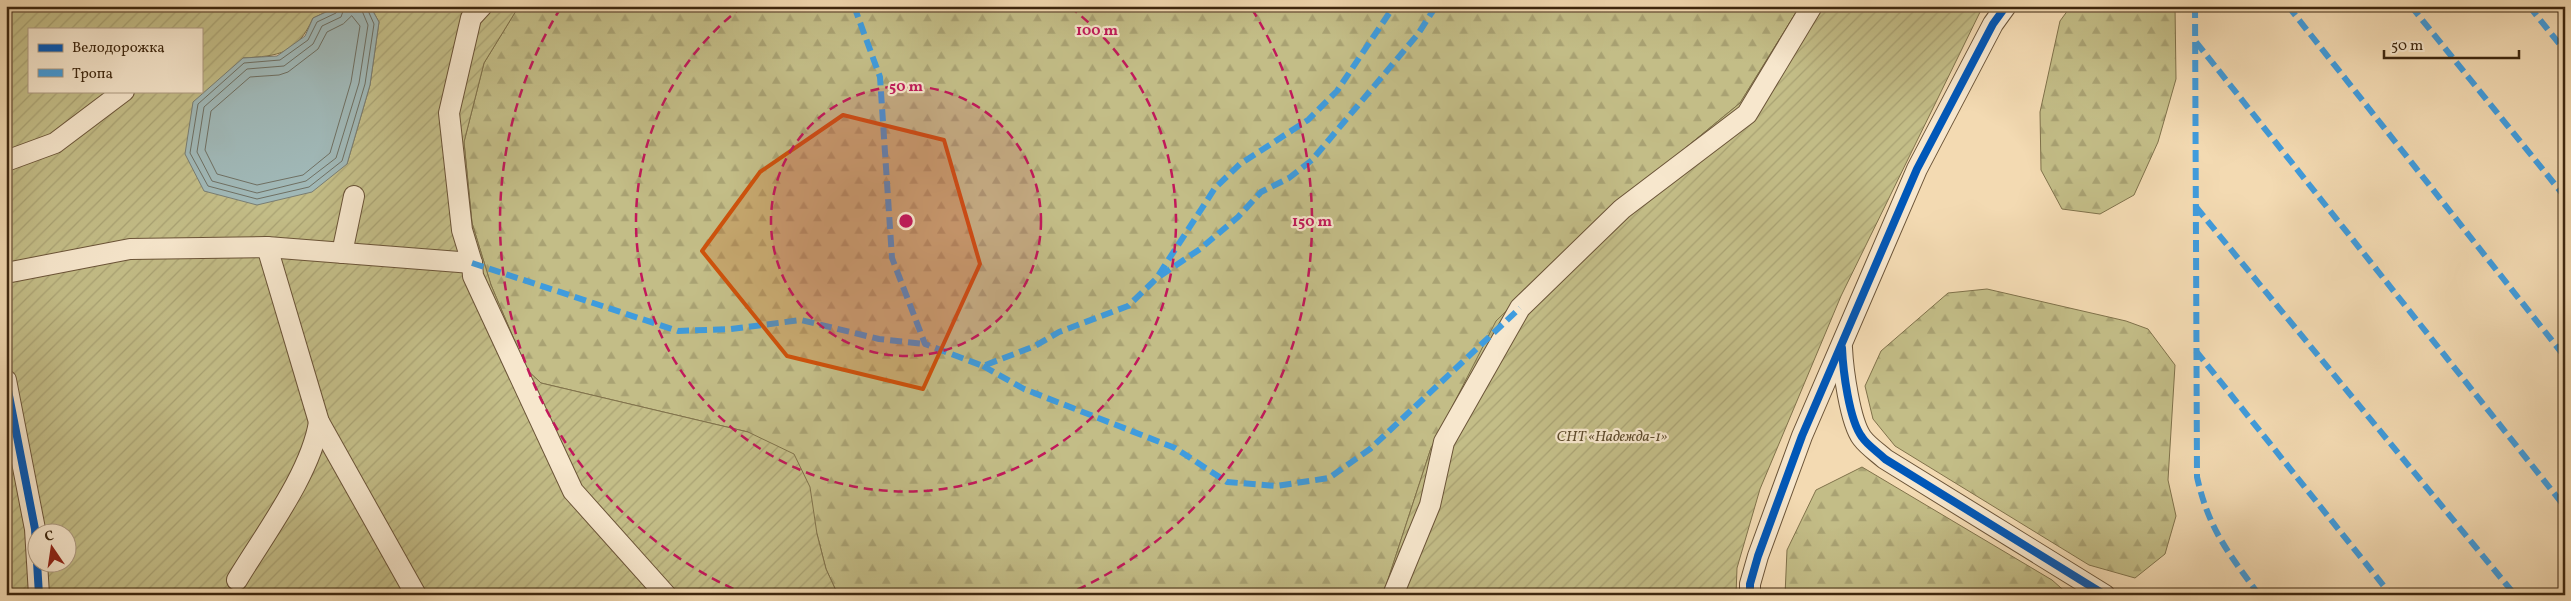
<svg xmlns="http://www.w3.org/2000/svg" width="2571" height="601" font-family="Vollkorn,serif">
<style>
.forest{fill:url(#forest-firs);stroke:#80724b}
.garden{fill:url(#garden-furrows);stroke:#80724b;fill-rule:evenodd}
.water{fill:#a0b8b7;stroke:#797e74}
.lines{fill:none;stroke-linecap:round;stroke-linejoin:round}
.shore{stroke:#6f7063;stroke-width:1}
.minor-casing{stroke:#6b5438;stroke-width:22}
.minor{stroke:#f7e7cd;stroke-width:20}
.quiet{stroke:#3f9cde;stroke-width:6;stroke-dasharray:12 6;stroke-linecap:butt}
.cycleway-casing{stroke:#f7e7cd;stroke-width:11}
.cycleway{stroke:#0057b8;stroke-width:8}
.marked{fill:#ce520c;fill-opacity:0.2;stroke:#ce520c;stroke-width:4;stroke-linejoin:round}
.ring{fill:none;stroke:#c2185b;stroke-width:2.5;stroke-dasharray:9 6}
.labels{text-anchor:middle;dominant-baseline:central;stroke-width:4.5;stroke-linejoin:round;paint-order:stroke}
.park-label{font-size:15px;font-style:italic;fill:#5f4c2d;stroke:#f7e7cd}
.centre{fill:#c2185b;stroke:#f7e7cd;stroke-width:2.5}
.ring-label{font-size:15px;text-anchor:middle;font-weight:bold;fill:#c2185b;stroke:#f7e7cd;stroke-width:4.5;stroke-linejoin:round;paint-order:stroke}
</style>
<defs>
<pattern id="forest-firs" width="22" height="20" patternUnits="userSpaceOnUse" patternTransform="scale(1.25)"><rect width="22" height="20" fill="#c3bd87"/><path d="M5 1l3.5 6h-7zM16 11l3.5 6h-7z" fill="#a9a273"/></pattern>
<pattern id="garden-furrows" width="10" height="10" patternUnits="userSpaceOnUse" patternTransform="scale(1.25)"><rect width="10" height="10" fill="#c3bd87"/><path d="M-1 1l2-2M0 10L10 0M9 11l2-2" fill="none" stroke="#a9a273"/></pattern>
</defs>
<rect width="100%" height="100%" fill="#f3dab2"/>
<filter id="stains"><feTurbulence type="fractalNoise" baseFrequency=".004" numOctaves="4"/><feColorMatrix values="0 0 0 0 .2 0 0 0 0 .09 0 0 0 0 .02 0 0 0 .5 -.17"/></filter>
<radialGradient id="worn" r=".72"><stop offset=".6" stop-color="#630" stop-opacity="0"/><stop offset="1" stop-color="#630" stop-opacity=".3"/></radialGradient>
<!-- forest -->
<g class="forest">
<path d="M519,6H1800L1740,103L1610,210L1431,448L1383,595H838L826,569L817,534L748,432L541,383L527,370L491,285L472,223L464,142L484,63Z"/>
<path d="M2071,6H2175L2176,79L2158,142L2134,195L2100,214L2062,209L2041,170L2040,112L2060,21Z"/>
<path d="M1987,289L2126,321L2148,329L2175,365L2168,480L2176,516L2165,554L2135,578L2089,565L1895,446L1873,419L1865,386L1881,351L1948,293Z"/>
<path d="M1862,467L2052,580L2069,595H1785L1787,550L1816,490Z"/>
</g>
<!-- garden -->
<g class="garden">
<path d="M6,6H339L313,18C297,54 279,56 243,58L347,164L370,85L379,22L370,6H519L484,63L464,142L472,223L491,285L527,370L541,383L748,432L794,454L810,487L817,534L826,569L838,595H6ZM29,29H201V91H29ZM38,534H68V564H38Z"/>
<path d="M1800,6H1983L1841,296L1760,489L1737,568L1736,595H1383L1431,448L1496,321L1610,210L1740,103Z"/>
</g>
<!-- water -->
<path class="water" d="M339,6H370L379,22L370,85L347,164L312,192L257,205L204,191L185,154L193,102L243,58L277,56L305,36L313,18Z"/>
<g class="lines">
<!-- shore -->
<g class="shore">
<path d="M339,6L336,13L317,22L308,40L280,60L244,63L198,104L190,153L208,186L257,199L309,187L342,161L365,84L374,24L366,6"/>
<path d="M345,6L341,17L322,26L313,44L284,66L247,69L204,107L197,152L212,181L257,193L306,181L336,158L359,83L368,25L360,6"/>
<path d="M352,16L360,26L351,82L330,153L303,175L257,185L217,174L205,150L211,111L250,77L279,75L288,72L318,49L327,32L343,24Z"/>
</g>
<defs>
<g id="minor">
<path d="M482,6L471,18L449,113L462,230L472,263L473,276L573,491L666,595"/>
<path d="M6,161L55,143L124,91"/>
<path d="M267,247L319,422L416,595"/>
<path d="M342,253L354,196"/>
<path d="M6,273L130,249L267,247L472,263"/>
<path d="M1842,348C1843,369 1850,422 1862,438C1868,446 1877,452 1885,459L2105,595"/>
<path d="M6,380L35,529L39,595"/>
<path d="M237,580C264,535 311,473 319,422"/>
<path d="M1393,595L1430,505L1444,442L1520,308L1622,209L1747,114L1812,6"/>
<path d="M1750,595V584L1758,556L1802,436L1917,169L1993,24L2006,6"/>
</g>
</defs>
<!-- minor casing -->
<use href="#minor" class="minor-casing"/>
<!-- minor -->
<use href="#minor" class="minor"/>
<!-- quiet -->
<g class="quiet">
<path d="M854,6L880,77L892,258L925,344L983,366L1035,346L1059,332L1128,306L1156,279L1215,188L1240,164L1308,120L1337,91L1394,6"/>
<path d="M2195,6L2197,477C2209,530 2228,552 2259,595"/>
<path d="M2288,6L2565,357"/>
<path d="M2411,6L2565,197"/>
<path d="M2529,6L2565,51"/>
<path d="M2196,42L2565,507"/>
<path d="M2196,207L2515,595"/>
<path d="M472,263L678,331L731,329L801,320L879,339L925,344"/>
<path d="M1160,276L1200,249L1238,217L1261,192L1289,178L1312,160L1418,34L1436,6"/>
<path d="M2196,351L2391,595"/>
<path d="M983,366L1024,389L1175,448L1227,482L1276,486L1329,478L1370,449L1520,308"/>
</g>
<defs>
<g id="cycleway">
<path d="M1842,348C1843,370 1849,420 1862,437C1867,445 1878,452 1885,459L2105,595"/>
<path d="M6,380L35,529L39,595"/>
<path d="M1750,595V584L1758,556L1802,436L1917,169L1993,24L2006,6"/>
</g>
</defs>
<!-- cycleway casing -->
<use href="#cycleway" class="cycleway-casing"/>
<!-- cycleway -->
<use href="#cycleway" class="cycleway"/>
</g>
<!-- marked area -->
<path class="marked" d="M843,115L944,140L980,264L923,389L787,356L702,251L760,172Z"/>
<!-- distance rings -->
<circle cx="906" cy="221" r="135" fill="#c2185b" fill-opacity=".12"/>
<g class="ring">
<circle cx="906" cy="221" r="135"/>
<path d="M1070 7A270 270 0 1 1 742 7"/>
<path d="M747 595A406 406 0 0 1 560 9M1252 9A406 406 0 0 1 1065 595"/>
</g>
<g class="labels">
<!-- park labels -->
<g class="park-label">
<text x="1612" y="437">СНТ «Надежда-1»</text>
</g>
</g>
<circle cx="906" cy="221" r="8" class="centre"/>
<g class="ring-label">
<text x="1097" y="35">100 m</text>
<text x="906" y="91">50 m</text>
<text x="1312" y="226">150 m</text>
</g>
<!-- margin -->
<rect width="2571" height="601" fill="none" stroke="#f3dab2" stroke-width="25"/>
<rect x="8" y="8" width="2556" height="586" fill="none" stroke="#3e270f" stroke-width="2.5"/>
<rect x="12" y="12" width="2546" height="576" fill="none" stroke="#3e270f"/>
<!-- legend -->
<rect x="28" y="28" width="175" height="65" fill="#f7e7cd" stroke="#ad9a81"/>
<rect x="38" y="44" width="25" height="8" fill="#0057b8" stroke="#ad9a81"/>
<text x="72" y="52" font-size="15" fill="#3e270f">Велодорожка</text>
<rect x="38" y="69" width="25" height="8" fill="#3f9cde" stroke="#ad9a81"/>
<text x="72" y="78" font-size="15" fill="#3e270f">Тропа</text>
<!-- north arrow -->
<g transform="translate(52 548) rotate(347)"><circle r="24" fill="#f7e7cd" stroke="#ad9a81"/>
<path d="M0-4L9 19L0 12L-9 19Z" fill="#8f2418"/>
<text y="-8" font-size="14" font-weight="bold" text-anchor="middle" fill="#3e270f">С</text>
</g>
<!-- scale -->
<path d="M2384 50v8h135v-8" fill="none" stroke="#3e270f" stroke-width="2.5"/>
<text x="2391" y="50" font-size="15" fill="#3e270f" stroke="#f7e7cd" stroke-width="4" paint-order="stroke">50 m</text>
<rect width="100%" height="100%" filter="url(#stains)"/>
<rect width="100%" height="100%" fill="url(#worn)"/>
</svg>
